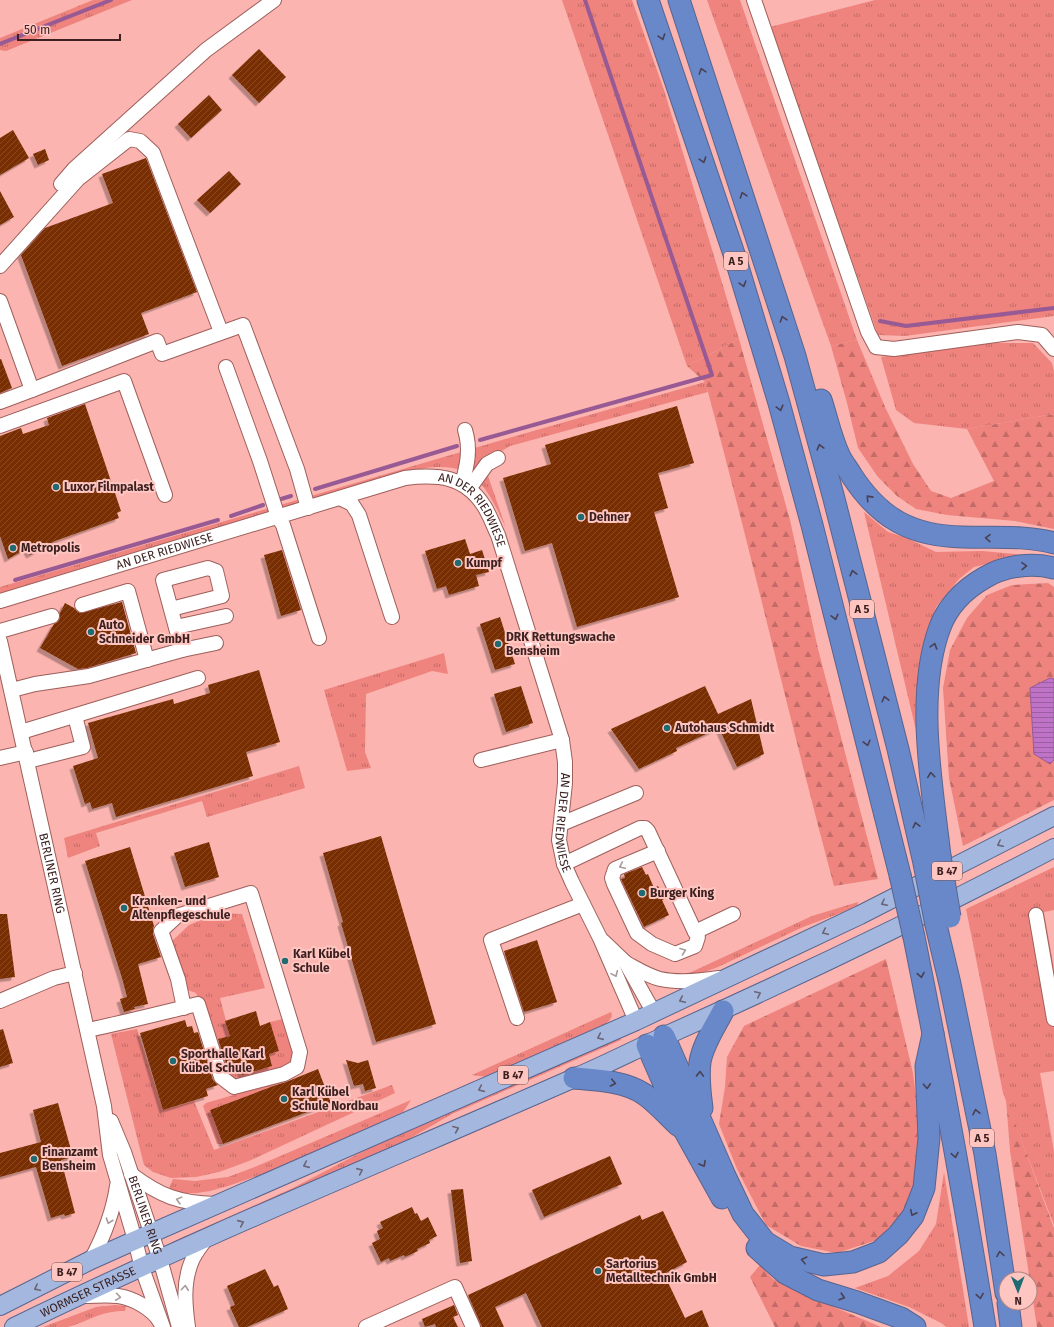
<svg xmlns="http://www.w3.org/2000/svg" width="1054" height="1327" font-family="'Fira Sans',sans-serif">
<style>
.grass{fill:url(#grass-tufts)}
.forest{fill:url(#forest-firs)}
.water{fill:url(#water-rules);stroke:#975a94}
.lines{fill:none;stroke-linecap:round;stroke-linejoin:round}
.stream{stroke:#975a94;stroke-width:4}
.building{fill:url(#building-hatch);filter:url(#shadow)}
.minor-casing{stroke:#9e5f5b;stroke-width:16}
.major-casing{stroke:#59648e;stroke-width:20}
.highway-casing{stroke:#59648e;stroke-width:23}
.minor{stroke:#fff;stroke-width:14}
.major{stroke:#a4b8df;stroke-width:18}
.highway{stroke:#6888c9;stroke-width:21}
.highway-bridge-casing{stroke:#59648e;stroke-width:23;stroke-linecap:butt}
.highway-bridge{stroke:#6888c9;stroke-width:21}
.oneway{stroke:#494053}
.oneway2{stroke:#6b6576}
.oneway3{stroke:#a79b9b}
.poi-dot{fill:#206b72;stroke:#ffc6c1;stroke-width:1.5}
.labels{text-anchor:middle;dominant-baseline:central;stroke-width:4;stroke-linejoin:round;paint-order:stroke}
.shield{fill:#ffc6c1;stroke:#765250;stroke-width:1}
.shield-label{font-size:11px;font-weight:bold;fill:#3c2120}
.poi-label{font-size:12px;font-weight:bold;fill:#3c2120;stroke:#ffc6c1;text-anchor:start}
.street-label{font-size:12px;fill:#3c2120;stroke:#ffc6c1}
</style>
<defs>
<pattern id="grass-tufts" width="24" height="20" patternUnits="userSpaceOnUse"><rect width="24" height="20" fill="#ef837e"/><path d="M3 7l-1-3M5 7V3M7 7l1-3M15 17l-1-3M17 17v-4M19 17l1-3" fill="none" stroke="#c36b67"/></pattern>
<pattern id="forest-firs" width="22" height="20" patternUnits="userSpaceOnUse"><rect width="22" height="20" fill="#ef837e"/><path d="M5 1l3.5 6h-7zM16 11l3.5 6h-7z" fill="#c36b67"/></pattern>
<pattern id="water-rules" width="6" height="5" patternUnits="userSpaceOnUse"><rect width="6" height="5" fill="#be73c6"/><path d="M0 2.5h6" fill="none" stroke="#9c5ea0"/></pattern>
<pattern id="building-hatch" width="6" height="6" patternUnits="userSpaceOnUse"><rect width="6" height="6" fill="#782d02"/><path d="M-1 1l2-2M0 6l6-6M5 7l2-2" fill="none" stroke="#874a27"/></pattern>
<filter id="shadow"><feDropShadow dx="-3.5" dy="3.5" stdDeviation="0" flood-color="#0004"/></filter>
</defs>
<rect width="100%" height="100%" fill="#fbb4af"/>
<!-- grass -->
<g class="grass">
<path d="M93,0H132L6,51L0,50V38Z"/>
<path d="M562,0H632L664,90L739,339L687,366Z"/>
<path d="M707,0H740L857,340L831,346Z"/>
<path d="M875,0H1054V316L905,336L878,335L770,27Z"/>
<path d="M974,343H1033L1052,363L1054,371V414L967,429L914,423L896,410L881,357Z"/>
<path d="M705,382L708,392L510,446L495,455L488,476L506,528C487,488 476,461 425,468L0,594V587L502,440Z"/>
<path d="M864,512L888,532L907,538L936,552L982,551L1036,556L1000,561L974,567L959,579L936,607L926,641L920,747Z"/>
<path d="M444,653L448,674L432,671L366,694L365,752L371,768L347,771L324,690Z"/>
<path d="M299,766L305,788L207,817L202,801L96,833L100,846L68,858L64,838Z"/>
<path d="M1054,867V910L1044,912L1054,969V1071L1040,1073L1054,1151V1225L1003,1093L966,909Z"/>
<path d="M858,902L857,907L803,927L718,967L702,973L692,975H685L812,916Z"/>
<path d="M218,913L242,914L265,988L220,998L230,1036L216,1040L196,993L177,986L171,942L189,925Z"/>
<path d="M611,1012L612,1016L609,1021L599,1029L487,1077L472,1075Z"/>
<path d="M283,1019L294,1055L292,1064L235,1082L226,1076L224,1067L238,1063L242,1075L272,1066L269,1054L279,1051L270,1022Z"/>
<path d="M137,1029L163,1110L194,1101L214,1150L392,1085L395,1093L249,1161L219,1172L196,1177L171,1178L153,1172L144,1165L111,1034Z"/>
<path d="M620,1038L621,1040L452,1114L402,1143L173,1244L172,1242L293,1188L379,1143Z"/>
<path d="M299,1076L210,1110L223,1144H217L203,1106L206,1103Z"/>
<path d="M411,1100L403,1112L277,1169L228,1186L210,1191L197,1193H177L168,1191L173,1179L195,1181L228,1177L257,1166Z"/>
<path d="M944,1172L969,1327H946L943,1324L909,1307L855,1288L888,1276L919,1251L936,1224Z"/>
<path d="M115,1305L126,1306L125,1311C99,1311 90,1321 68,1327C60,1327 50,1327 43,1327L96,1307Z"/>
</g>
<!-- forest -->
<g class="forest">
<path d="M739,339L790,520L818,649L878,879L834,886C790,722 752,556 708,392L705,382L687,366Z"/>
<path d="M857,340L885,407L913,464L931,491L951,498L994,481L967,429L1054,414V529L1015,521L947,515L916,509L897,496L878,477L858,448L847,403L831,346Z"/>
<path d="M1048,583L1054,587V800L963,846L949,778L943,688L950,650L967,618L987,595L1012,585Z"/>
<path d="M886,959L913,1073L922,1143L918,1187L906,1210L877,1240L837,1253L801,1246L766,1225L737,1169L719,1124L725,1087L727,1057L744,1026Z"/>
<path d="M1006,1099L1054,1228V1327H1037L1010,1151Z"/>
<path d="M760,1265L773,1279L827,1304L881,1327H775L750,1277Z"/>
</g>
<!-- water -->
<path class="water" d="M1050,678L1054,679V760L1050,764L1034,754L1030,688Z"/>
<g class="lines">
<!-- stream -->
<g class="stream">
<path d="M0,44L111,0"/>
<path d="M880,321L906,326L1054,308"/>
<path d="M480,440L712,375L585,0"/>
<path d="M315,489L457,446"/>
<path d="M281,499L291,496"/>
<path d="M231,516L263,505"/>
<path d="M15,580L218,520"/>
</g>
</g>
<!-- building -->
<g class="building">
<path d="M259,49L286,77L259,103L232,75Z"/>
<path d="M209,95L222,110L191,138L178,124Z"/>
<path d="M13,130L29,158L0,175V138Z"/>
<path d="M45,149L49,160L38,165L33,154Z"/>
<path d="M146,158L197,292L141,313L149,334L62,366L21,255L45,228L113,203L102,174Z"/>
<path d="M229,171L241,184L210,213L197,200Z"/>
<path d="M0,191L14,217L0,225Z"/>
<path d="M0,359H1L12,388L0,393Z"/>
<path d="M85,404L121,511L117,513L119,518L55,541L30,555L26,549L8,559L0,536V436L21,428L23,434L49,425L47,418Z"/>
<path d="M677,406L694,463L658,473L668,508L654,512L679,597L577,627L552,543L525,551L503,478L551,464L545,445Z"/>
<path d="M465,539L470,554L482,550L489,572L476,575L479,586L449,595L446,586L437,589L425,551Z"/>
<path d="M282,550L301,610L281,616L264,555Z"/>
<path d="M122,602L136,653L87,668L78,669L40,648L54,624L58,622L60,618V613L65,603L74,608L77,611L80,613Z"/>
<path d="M500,617L515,664L495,670L480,624Z"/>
<path d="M259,670L280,742L246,752L253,776L116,817L112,803L92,809L90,802L85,804L73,766L98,758L88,723L173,699L174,704L210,693L208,685Z"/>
<path d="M521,686L533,723L506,732L494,694Z"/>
<path d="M705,686L718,714L751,699L764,754L737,767L719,728L676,748L677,751L639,769L611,729Z"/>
<path d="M381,836L436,1024L376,1042L341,923L343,922L323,853Z"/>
<path d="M209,842L219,877L185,887L174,853Z"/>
<path d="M130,847L154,926L153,929V934L161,957L138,964L148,1004L134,1007L135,1009L124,1012L120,999L127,997L122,978L85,861Z"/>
<path d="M642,867L646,875L648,874L654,888L658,886L664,899L662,900L669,915L644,927L621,879L625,878L624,874Z"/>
<path d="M0,914H7L15,977L0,979Z"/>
<path d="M537,940L557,1002L524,1012L504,951Z"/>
<path d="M256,1011L260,1026L270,1022L279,1051L269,1054L272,1066L242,1075L238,1063L227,1066L218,1039L230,1036L225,1021Z"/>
<path d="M185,1020L187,1027L192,1026L194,1033L198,1032L213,1080L218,1085L206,1089L208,1096L163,1110L140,1033Z"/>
<path d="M3,1029L13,1063L0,1067V1030Z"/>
<path d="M346,1060L358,1063L368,1060L376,1088L365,1091L363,1084L354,1086Z"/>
<path d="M318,1069L331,1103L223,1144L210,1110L276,1085L286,1082Z"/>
<path d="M58,1103L73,1157L61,1160L75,1213L65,1216L64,1214L51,1218L36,1167L0,1177V1153L41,1142L33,1110Z"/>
<path d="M610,1156L622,1184L544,1217L532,1190Z"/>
<path d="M463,1189L472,1261L460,1263L451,1190Z"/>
<path d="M412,1207L415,1214L417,1213L421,1221L428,1217L437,1236L429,1240L430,1243L417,1249L418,1251L405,1257L404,1255L390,1261L389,1258L381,1262L372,1243L380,1239L377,1231L383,1228L380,1222Z"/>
<path d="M663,1211L687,1262L664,1274L685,1318L702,1310L709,1327H542L526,1293L495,1307L504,1327H482L468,1295L640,1215L642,1220Z"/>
<path d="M265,1269L274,1287L278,1285L288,1309L247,1327H239L230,1307L235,1305L227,1286Z"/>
<path d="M454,1305L458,1315L453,1317L458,1327H436L435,1324L425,1327L422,1319Z"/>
</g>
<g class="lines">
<defs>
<g id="minor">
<path d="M754,0L868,332L876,347L894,349L1018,332L1042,335L1054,349"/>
<path d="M61,184L74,169L206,50L274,0"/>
<path d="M0,266L78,179L129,139L140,141L153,153L221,332"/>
<path d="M0,301L32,390L157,341L162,354L243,325L297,469L308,508"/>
<path d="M226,367L260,461L278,517L283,525L319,638"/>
<path d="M0,402L32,390"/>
<path d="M0,426L124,381L165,495"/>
<path d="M462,484C467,466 471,449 465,430"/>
<path d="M469,489L487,464L498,458"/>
<path d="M340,498L352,504L359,515L392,617"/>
<path id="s1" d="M0,601L405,478C438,474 465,476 484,506C490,515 493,525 498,535L562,740L565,762V783L559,840L564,864L572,882L600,938L636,1021"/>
<path d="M82,605L128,591L147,660"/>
<path d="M176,627L226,616"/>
<path d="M0,631L52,616"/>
<path id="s2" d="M0,641L104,1106L110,1155L135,1240L142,1268L163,1327"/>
<path d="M182,650L216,643"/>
<path d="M12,690L35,684L89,676L182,650L163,580L208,568L216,571L222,596L171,609"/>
<path d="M21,732L198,678"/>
<path d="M0,758L26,752"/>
<path d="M481,760L562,740"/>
<path d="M28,761L83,747L75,716"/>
<path d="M561,824L636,793"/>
<path d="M658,851L615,869L612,878L614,884L637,933L652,944L675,954L695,946L698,937L695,932"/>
<path d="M564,864L640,828H645L648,831L695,932L733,914"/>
<path d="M1036,915L1054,1019"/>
<path d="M603,941L626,963L654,1013"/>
<path d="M626,963C637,969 648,976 660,979C679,983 700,981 719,978"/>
<path d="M0,1001L54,978L75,973"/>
<path d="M517,1018L491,940L583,904"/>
<path d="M88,1030C125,1022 161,1013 198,1004L221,1077L234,1087L284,1074L297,1067L300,1052L251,893L177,916L161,931L178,979L184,1008"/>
<path id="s3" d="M111,1121L124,1152L160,1259L179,1327"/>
<path d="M131,1174C160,1196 179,1203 215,1204"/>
<path d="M91,1260C104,1236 113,1213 117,1186"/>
<path d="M83,1296C95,1296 107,1295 118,1296C133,1298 153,1309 160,1322"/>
<path d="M188,1327C185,1305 183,1284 191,1263C194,1254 201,1246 206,1239"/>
<path d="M366,1327L455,1287L473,1327"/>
</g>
<g id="major">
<path d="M0,1306L91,1260L129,1243L636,1021L860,915L1054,816"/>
<path id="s4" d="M14,1327C197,1238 385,1161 572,1079C603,1066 634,1050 665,1036C797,977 926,915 1054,848"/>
</g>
<g id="highway">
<path d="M648,0L735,257L779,403L812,525L900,875"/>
<path d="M679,0L795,356L833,495L898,749L924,863"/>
<path d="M821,400C827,418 831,438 839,455C842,462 848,469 852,476C880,519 912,536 963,537C993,538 1025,535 1054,543"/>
<path d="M940,856C932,785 915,694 940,627C948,606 965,589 984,578C1004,566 1031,562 1054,568"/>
<path d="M936,925L950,984L985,1154L1006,1293"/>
<path d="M914,937C940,1066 964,1196 985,1327"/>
<path d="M664,1036L725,1176L743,1214L765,1242L790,1257L824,1265L853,1262L879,1252L898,1235L913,1216L924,1188L929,1138L926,1066L933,1034"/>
<path d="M647,1045L684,1130L722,1198"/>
<path d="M574,1078C597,1080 624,1081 644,1094C657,1103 668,1116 679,1126"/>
<path d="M702,1108C700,1093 698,1077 700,1062C703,1044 715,1027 723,1011"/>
<path d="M757,1248L785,1273L818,1290L857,1302L901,1318L915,1327"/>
<path d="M1008,1303L1011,1327"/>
</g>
</defs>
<!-- minor casing -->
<use href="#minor" class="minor-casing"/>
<!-- major casing -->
<use href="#major" class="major-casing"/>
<!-- highway casing -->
<use href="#highway" class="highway-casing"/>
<!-- minor -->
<use href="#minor" class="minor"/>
<!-- major -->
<use href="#major" class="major"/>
<!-- highway -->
<use href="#highway" class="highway"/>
<defs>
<g id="highway-bridge">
<path d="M940,856L950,917"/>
<path d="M924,863L936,925"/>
<path d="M900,875L914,937"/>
</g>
</defs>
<!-- highway-bridge casing -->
<use href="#highway-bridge" class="highway-bridge-casing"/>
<!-- highway-bridge -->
<use href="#highway-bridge" class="highway-bridge"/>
</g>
<!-- one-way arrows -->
<defs><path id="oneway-chevron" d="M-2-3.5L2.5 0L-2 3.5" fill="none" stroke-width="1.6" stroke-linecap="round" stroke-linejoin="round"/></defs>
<g class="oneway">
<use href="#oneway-chevron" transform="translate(662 37) rotate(72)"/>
<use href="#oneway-chevron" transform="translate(702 71) rotate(-108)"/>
<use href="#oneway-chevron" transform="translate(703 160) rotate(72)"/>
<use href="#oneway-chevron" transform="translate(743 195) rotate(-108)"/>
<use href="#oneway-chevron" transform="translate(743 284) rotate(73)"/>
<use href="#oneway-chevron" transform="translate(783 319) rotate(-108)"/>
<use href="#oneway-chevron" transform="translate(780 408) rotate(75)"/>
<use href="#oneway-chevron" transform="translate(820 447) rotate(-105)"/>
<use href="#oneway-chevron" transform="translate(869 498) rotate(-132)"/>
<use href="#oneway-chevron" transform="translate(988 538) rotate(-179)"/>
<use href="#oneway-chevron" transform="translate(1024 566) rotate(-1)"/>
<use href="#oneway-chevron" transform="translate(853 573) rotate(-104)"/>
<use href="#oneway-chevron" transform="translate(835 617) rotate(76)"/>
<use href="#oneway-chevron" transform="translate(934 646) rotate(-72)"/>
<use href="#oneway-chevron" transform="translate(885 699) rotate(-104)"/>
<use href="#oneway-chevron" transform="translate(867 743) rotate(76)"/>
<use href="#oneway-chevron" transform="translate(931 775) rotate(-96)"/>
<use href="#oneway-chevron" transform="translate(916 825) rotate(-103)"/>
<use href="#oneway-chevron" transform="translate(921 975) rotate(79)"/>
<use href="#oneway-chevron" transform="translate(700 1074) rotate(-88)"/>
<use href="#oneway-chevron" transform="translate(613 1083) rotate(12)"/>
<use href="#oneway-chevron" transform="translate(927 1086) rotate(87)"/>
<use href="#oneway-chevron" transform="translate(976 1112) rotate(-102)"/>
<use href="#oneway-chevron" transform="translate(955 1155) rotate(79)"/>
<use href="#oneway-chevron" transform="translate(703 1164) rotate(61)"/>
<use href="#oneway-chevron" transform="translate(913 1213) rotate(116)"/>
<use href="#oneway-chevron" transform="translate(1000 1254) rotate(-99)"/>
<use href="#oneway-chevron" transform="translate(804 1260) rotate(-166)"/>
<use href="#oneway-chevron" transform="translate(980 1296) rotate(81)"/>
<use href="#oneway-chevron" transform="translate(842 1297) rotate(17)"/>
</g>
<g class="oneway2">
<use href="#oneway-chevron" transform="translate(1000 844) rotate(153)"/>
<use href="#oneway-chevron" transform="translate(884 903) rotate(153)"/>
<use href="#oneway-chevron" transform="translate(825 932) rotate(155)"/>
<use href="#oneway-chevron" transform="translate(758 994) rotate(-25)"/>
<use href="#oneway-chevron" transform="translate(682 1000) rotate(155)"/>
<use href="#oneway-chevron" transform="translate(600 1037) rotate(156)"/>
<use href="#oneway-chevron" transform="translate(481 1089) rotate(156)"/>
<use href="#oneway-chevron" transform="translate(456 1129) rotate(-23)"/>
<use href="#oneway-chevron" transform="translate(306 1165) rotate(156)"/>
<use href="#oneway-chevron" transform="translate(360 1171) rotate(-24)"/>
<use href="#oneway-chevron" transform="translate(241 1223) rotate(-24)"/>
<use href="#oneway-chevron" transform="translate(37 1288) rotate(153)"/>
</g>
<g class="oneway3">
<use href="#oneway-chevron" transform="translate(622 866) rotate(155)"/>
<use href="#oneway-chevron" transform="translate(683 951) rotate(-21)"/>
<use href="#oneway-chevron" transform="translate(615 974) rotate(66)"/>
<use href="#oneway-chevron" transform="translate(179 1200) rotate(-165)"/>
<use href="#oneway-chevron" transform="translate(109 1221) rotate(109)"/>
<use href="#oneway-chevron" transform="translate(185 1288) rotate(-85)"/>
<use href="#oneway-chevron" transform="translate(118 1297) rotate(8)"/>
</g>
<!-- markers -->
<g class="poi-dot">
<circle cx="56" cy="487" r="4"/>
<circle cx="581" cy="517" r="4"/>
<circle cx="13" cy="548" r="4"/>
<circle cx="458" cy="563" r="4"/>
<circle cx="91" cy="632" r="4"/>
<circle cx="498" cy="644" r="4"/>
<circle cx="667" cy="728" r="4"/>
<circle cx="642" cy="893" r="4"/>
<circle cx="124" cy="908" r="4"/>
<circle cx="285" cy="961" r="4"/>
<circle cx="173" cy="1061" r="4"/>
<circle cx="284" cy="1099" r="4"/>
<circle cx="34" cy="1159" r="4"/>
<circle cx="598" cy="1271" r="4"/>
</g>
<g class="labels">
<!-- shield labels -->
<g class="shield">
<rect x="724" y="252" width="24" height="18" rx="3"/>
<rect x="850" y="600" width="24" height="18" rx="3"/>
<rect x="932" y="862" width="30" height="18" rx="3"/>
<rect x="498" y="1066" width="30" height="18" rx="3"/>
<rect x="970" y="1129" width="24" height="18" rx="3"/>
<rect x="52" y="1263" width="30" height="18" rx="3"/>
</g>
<g class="shield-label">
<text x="736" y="261">A 5</text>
<text x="862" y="609">A 5</text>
<text x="947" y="871">B 47</text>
<text x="513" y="1075">B 47</text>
<text x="982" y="1138">A 5</text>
<text x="67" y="1272">B 47</text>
</g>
<!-- poi labels -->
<g class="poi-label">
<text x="64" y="487">Luxor Filmpalast</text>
<text x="589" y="517">Dehner</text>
<text x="21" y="548">Metropolis</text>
<text x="466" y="563">Kumpf</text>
<text x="99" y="625">Auto<tspan x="99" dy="14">Schneider GmbH</tspan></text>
<text x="506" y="637">DRK Rettungswache<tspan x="506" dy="14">Bensheim</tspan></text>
<text x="675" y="728">Autohaus Schmidt</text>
<text x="650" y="893">Burger King</text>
<text x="132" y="901">Kranken- und<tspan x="132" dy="14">Altenpflegeschule</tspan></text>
<text x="293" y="954">Karl Kübel<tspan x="293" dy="14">Schule</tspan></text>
<text x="181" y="1054">Sporthalle Karl<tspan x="181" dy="14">Kübel Schule</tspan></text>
<text x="292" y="1092">Karl Kübel<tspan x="292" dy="14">Schule Nordbau</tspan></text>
<text x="42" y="1152">Finanzamt<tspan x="42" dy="14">Bensheim</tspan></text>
<text x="606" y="1264">Sartorius<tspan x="606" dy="14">Metalltechnik GmbH</tspan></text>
</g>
<!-- street labels -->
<g class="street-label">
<text stroke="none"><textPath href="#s1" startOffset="507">AN DER RIEDWIESE</textPath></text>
<text stroke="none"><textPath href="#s1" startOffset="172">AN DER RIEDWIESE</textPath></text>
<text stroke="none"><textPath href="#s1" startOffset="843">AN DER RIEDWIESE</textPath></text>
<text stroke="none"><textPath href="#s2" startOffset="238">BERLINER RING</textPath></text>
<text stroke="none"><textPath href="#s3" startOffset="100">BERLINER RING</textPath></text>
<text stroke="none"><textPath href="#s4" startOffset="82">WORMSER STRASSE</textPath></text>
</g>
</g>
<!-- north arrow -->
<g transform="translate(1018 1291) rotate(179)"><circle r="19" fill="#ffc6c1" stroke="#b18481"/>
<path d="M0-3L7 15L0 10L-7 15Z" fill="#206b72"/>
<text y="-6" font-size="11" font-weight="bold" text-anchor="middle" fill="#3c2120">N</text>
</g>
<!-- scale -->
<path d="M18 34v6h102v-6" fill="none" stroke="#3c2120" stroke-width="2"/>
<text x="24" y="34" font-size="12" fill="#3c2120" stroke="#ffc6c1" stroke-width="3" paint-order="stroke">50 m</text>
</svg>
